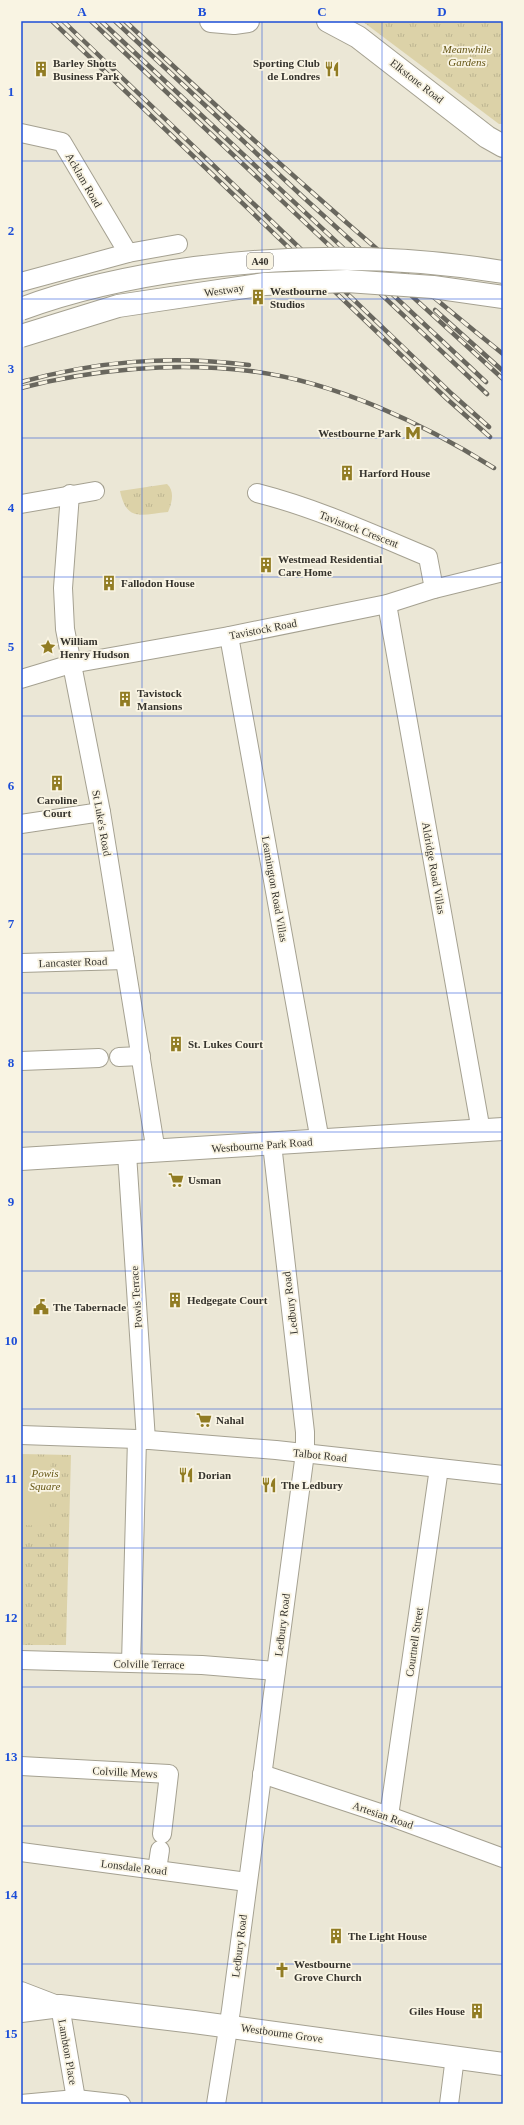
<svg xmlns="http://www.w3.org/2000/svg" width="524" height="2125" font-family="'Times New Roman',serif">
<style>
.park{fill:url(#park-tufts)}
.pitch{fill:#dcd2a8}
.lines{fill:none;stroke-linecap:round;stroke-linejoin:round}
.street-casing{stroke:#a5a191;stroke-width:20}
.secondary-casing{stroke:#a5a191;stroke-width:24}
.street{stroke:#fff;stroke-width:18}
.secondary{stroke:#fff;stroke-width:22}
.rail-casing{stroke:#69675e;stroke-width:4.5}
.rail{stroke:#f9f4e3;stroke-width:3;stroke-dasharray:9;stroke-linecap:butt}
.highway-bridge-casing{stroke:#a5a191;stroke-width:24;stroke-linecap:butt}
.highway-bridge{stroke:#fff;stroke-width:22}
.grid{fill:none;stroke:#1d4ed8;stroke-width:1;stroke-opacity:0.55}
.labels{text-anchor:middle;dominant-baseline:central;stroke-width:3.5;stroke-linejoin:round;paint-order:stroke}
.shield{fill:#f9f4e3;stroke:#706d64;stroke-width:1}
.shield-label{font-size:10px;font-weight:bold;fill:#35332d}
.park-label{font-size:11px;font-style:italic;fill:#655615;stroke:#f9f4e3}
.poi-label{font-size:11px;font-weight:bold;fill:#35332d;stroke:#f9f4e3;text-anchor:start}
.street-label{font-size:11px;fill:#35332d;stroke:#f9f4e3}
.neatline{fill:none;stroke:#1d4ed8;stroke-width:1.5}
.grid-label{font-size:13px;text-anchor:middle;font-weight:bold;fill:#1d4ed8}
</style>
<defs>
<pattern id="park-tufts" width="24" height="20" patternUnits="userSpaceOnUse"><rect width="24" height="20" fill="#dcd2a8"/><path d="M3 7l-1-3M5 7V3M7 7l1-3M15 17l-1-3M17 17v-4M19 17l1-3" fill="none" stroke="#bdb591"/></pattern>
</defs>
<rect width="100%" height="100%" fill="#ebe7d6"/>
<!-- park -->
<g class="park">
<path d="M362,21H503V124H499Z"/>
<path d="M167,484C175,491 172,503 168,512C142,514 127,523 120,491Z"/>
<path d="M21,1454L71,1455L66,1645H21Z"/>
</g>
<!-- pitch -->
<path class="pitch" d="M21,1456L51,1457L49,1526L21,1525Z"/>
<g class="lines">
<defs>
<g id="street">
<path d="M21,133L62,142L128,253"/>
<path d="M21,282L128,253L178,244"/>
<path d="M257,493C316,508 373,534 428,557L434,589"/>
<path d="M70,494L63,588L65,629L101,812L156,1152"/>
<path d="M21,504L95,491"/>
<path d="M387,604L481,1131"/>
<path d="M229,636L320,1141"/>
<path d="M21,679L71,664L229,636L387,604L434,589L503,572"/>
<path d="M21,824L101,812"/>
<path d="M21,963L125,960"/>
<path d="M119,1057L141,1056"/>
<path d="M21,1061L99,1058"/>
<path d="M127,1154L146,1440"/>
<path d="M21,1435L137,1439L276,1450L503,1475"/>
<path d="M21,1660L202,1665L276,1671"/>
<path d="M131,1663L137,1439"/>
<path d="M21,1766L169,1774L162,1834"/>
<path d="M262,1774L389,1816L503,1858"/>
<path d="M389,1816L439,1468"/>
<path d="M21,1852L247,1882"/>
<path d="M157,1870L160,1850"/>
<path d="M21,1991L60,2006L76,2099"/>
<path d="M21,2104L76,2099L121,2104"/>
<path d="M216,2104L231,2010L305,1453V1432L272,1144"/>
<path d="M449,2104L455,2057"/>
</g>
<g id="secondary">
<path d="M211,21L234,23L248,21"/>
<path d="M328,21L358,37L487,137L503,146"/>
<path d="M21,1159L503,1129"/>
<path d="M21,2011L60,2006L194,2022L503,2064"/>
</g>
</defs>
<!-- street casing -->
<use href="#street" class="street-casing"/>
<!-- secondary casing -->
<use href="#secondary" class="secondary-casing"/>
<!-- street -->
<use href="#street" class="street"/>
<!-- secondary -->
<use href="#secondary" class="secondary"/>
<defs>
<g id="rail">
<path d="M52,21L447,399L490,437"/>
<path d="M63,21L452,394L489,427"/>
<path d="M91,21L487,394"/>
<path d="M101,21L486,382"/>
<path d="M115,21L302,196L503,379"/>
<path d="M125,21C248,136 372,249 503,354"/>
<path d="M435,310L503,371"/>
<path d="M21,382C98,361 169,355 249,365"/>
<path d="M21,388C94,369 175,362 250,371C333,381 423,423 494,468"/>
</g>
</defs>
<!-- rail casing -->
<use href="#rail" class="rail-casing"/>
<!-- rail -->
<use href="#rail" class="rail"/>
<defs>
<g id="highway-bridge">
<path d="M21,309C77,288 136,276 195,268C298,255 400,255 503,272"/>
<path d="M21,336L118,306L265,284L347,281L433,287L503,297"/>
</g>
</defs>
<!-- highway-bridge casing -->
<use href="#highway-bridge" class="highway-bridge-casing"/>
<!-- highway-bridge -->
<use href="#highway-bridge" class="highway-bridge"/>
</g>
<!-- grid -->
<path class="grid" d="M142,21V2104M262,21V2104M382,21V2104M21,161H503M21,299H503M21,438H503M21,577H503M21,716H503M21,854H503M21,993H503M21,1132H503M21,1271H503M21,1409H503M21,1548H503M21,1687H503M21,1826H503M21,1964H503"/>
<!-- icons -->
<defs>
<symbol id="building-bare" viewBox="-9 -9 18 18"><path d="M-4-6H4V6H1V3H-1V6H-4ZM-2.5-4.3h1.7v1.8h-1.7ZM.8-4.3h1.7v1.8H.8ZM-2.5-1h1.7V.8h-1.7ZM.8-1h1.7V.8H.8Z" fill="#917c23" stroke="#f9f4e3" stroke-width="2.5" paint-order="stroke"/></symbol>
<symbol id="restaurant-bare" viewBox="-9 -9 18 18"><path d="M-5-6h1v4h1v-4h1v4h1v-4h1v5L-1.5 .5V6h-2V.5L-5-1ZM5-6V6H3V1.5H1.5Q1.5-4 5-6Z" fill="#917c23" stroke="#f9f4e3" stroke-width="2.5" paint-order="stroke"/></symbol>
<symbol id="metro-bare" viewBox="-9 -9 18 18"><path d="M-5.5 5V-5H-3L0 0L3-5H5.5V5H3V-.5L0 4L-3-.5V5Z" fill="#917c23" stroke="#f9f4e3" stroke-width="2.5" paint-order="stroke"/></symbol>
<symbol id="sight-bare" viewBox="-9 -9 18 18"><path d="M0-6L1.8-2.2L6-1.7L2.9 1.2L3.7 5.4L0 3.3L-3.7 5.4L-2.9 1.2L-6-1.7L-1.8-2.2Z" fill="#917c23" stroke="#f9f4e3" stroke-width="2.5" paint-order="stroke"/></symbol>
<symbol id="supermarket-bare" viewBox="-9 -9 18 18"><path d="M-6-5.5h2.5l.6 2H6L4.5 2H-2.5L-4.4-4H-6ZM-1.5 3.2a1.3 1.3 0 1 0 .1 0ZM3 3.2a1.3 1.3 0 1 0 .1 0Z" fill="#917c23" stroke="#f9f4e3" stroke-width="2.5" paint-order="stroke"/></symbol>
<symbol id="civic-bare" viewBox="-9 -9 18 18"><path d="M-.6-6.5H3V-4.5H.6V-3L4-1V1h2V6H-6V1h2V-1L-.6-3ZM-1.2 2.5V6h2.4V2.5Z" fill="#917c23" stroke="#f9f4e3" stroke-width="2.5" paint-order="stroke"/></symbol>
<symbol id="church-bare" viewBox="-9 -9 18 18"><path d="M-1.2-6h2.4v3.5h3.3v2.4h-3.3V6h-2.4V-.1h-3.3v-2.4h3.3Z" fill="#917c23" stroke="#f9f4e3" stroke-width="2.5" paint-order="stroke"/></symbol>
</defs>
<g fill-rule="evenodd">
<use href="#building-bare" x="30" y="58" width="22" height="22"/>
<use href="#restaurant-bare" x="321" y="58" width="22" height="22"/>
<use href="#building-bare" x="247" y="286" width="22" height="22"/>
<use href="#metro-bare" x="402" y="422" width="22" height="22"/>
<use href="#building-bare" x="336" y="462" width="22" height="22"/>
<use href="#building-bare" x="255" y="554" width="22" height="22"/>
<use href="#building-bare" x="98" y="572" width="22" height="22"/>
<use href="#sight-bare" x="37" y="636" width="22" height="22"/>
<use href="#building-bare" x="114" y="688" width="22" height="22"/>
<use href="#building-bare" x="46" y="772" width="22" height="22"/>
<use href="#building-bare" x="165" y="1033" width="22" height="22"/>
<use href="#supermarket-bare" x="165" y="1169" width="22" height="22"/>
<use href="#building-bare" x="164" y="1289" width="22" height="22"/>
<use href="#civic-bare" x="30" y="1296" width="22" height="22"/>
<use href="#supermarket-bare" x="193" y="1409" width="22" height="22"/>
<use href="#restaurant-bare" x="175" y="1464" width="22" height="22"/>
<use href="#restaurant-bare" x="258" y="1474" width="22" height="22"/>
<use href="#building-bare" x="325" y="1925" width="22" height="22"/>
<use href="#church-bare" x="271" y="1959" width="22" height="22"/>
<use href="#building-bare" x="466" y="2000" width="22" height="22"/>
</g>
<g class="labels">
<!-- shield labels -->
<rect class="shield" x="247" y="253" width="26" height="16" rx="3"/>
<g class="shield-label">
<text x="260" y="261">A40</text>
</g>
<!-- park labels -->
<g class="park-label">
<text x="467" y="49">Meanwhile<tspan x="467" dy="13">Gardens</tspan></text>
<text x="45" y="1473">Powis<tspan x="45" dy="13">Square</tspan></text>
</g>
<!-- poi labels -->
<g class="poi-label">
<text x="53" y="63">Barley Shotts<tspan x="53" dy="13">Business Park</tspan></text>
<text x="320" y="63" text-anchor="end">Sporting Club<tspan x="320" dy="13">de Londres</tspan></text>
<text x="270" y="291">Westbourne<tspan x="270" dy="13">Studios</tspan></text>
<text x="401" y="433" text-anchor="end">Westbourne Park</text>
<text x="359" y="473">Harford House</text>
<text x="278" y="559">Westmead Residential<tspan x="278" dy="13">Care Home</tspan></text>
<text x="121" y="583">Fallodon House</text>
<text x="60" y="641">William<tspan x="60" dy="13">Henry Hudson</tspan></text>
<text x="137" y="693">Tavistock<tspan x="137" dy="13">Mansions</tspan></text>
<text x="57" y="800" text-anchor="middle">Caroline<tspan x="57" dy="13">Court</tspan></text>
<text x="188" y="1044">St. Lukes Court</text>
<text x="188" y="1180">Usman</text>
<text x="187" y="1300">Hedgegate Court</text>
<text x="53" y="1307">The Tabernacle</text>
<text x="216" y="1420">Nahal</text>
<text x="198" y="1475">Dorian</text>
<text x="281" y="1485">The Ledbury</text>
<text x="348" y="1936">The Light House</text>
<text x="294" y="1964">Westbourne<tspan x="294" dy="13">Grove Church</tspan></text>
<text x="465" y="2011" text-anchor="end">Giles House</text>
</g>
<!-- street labels -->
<g class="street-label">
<text transform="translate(417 81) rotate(38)">Elkstone Road</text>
<text transform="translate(84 180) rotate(60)">Acklam Road</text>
<text transform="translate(224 290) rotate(-8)">Westway</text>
<text transform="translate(359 529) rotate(21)">Tavistock Crescent</text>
<text transform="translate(263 629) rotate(-11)">Tavistock Road</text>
<text transform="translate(102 823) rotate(80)">St Luke's Road</text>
<text transform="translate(434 868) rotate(80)">Aldridge Road Villas</text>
<text transform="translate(275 889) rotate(80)">Leamington Road Villas</text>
<text transform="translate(73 962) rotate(-2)">Lancaster Road</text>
<text transform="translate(262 1145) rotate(-4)">Westbourne Park Road</text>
<text transform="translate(136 1297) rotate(-94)">Powis Terrace</text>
<text transform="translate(290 1303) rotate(-97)">Ledbury Road</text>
<text transform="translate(320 1455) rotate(6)">Talbot Road</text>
<text transform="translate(282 1625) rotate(-83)">Ledbury Road</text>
<text transform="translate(414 1642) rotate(-82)">Courtnell Street</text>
<text transform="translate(149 1664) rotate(1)">Colville Terrace</text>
<text transform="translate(125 1772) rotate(3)">Colville Mews</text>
<text transform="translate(383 1815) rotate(19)">Artesian Road</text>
<text transform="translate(134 1867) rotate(7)">Lonsdale Road</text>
<text transform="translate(239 1946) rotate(-83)">Ledbury Road</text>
<text transform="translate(282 2033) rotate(8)">Westbourne Grove</text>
<text transform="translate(68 2052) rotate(80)">Lambton Place</text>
</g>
</g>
<!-- border -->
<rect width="524" height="2125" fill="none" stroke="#f9f4e3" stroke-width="44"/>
<rect x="22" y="22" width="480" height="2081" class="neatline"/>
<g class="grid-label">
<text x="82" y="16">A</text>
<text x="202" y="16">B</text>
<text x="322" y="16">C</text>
<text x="442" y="16">D</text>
<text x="11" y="96">1</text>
<text x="11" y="235">2</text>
<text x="11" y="373">3</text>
<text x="11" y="512">4</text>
<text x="11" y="651">5</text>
<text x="11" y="790">6</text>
<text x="11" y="928">7</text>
<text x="11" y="1067">8</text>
<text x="11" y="1206">9</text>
<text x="11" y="1345">10</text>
<text x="11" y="1483">11</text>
<text x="11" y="1622">12</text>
<text x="11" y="1761">13</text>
<text x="11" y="1899">14</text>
<text x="11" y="2038">15</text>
</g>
</svg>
